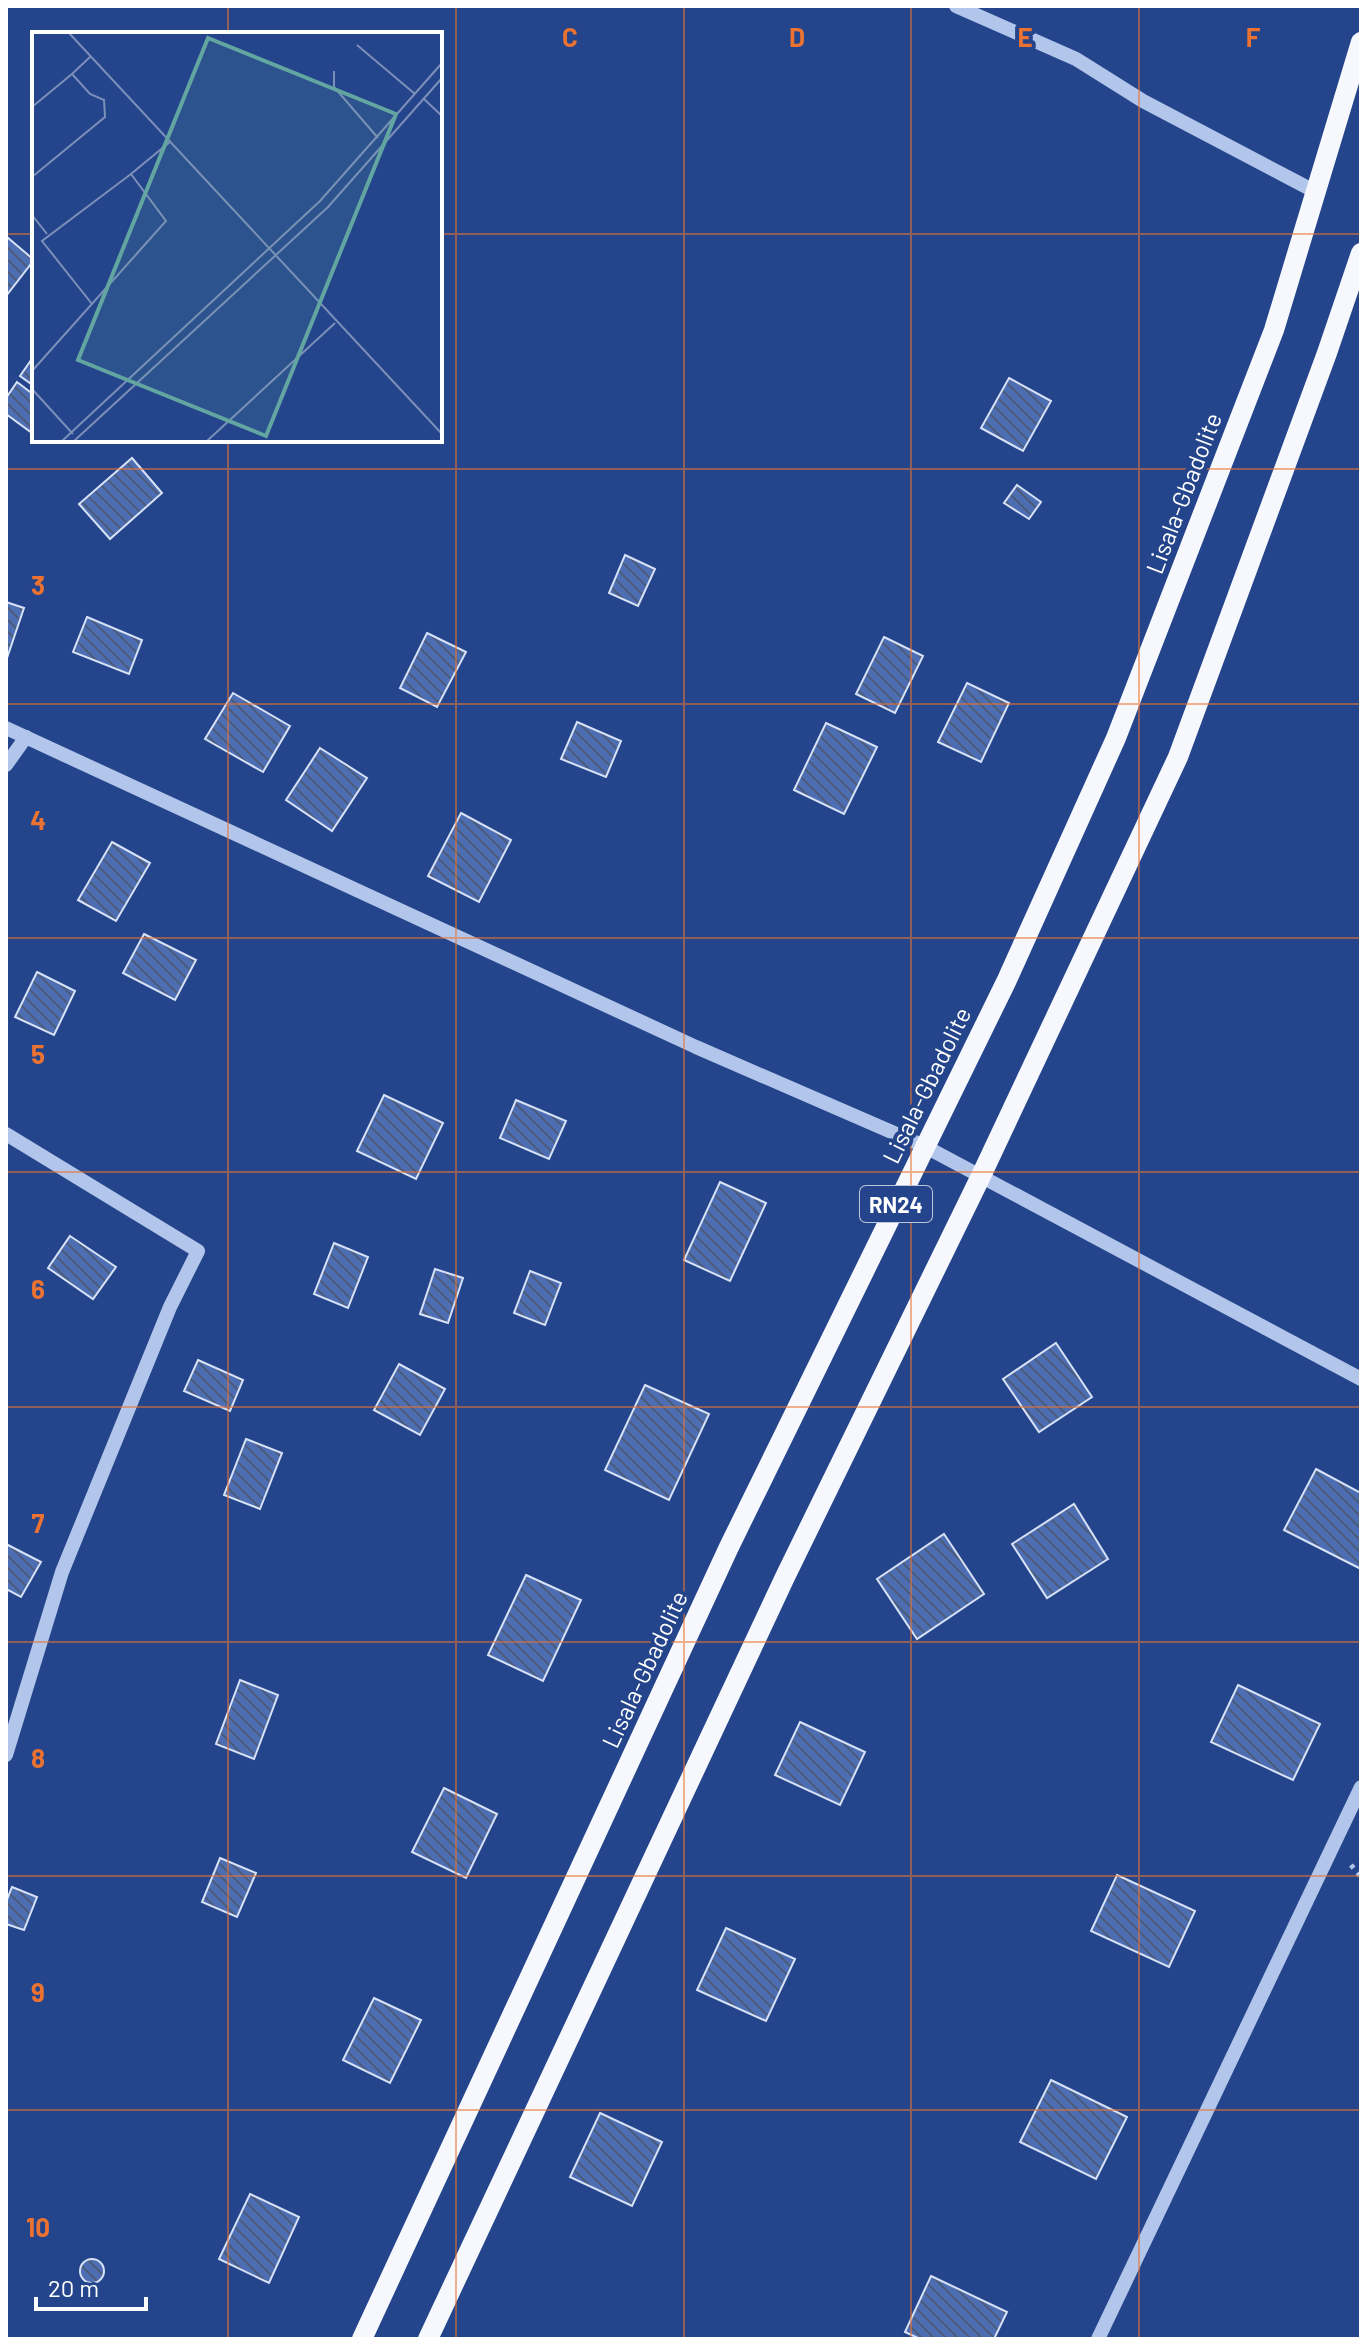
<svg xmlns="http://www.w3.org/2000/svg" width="1367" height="2345" font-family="Barlow,sans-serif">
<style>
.building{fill:url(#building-back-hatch);stroke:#d7e2f8;stroke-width:2}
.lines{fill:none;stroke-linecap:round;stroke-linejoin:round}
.path{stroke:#b2c5ea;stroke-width:5;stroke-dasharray:4 6;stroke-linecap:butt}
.minor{stroke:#b2c5ea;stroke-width:14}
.major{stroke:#f6f8fe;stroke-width:20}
.grid{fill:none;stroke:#eb7230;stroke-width:2;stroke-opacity:0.55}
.labels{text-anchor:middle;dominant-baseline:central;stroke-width:8;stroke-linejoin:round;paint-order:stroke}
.shield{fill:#24458b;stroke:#bdc7dc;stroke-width:2}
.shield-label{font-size:22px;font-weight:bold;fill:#fff}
.street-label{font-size:24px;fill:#fff;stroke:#24458b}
.inset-road{fill:none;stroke:#7c8fb9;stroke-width:2}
.view{fill:#63a6a1;fill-opacity:0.15;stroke:#63a6a1;stroke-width:4}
.inset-edge{fill:none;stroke:#fff;stroke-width:4}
.grid-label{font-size:26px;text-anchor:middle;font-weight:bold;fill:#eb7230;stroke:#24458b;stroke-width:8;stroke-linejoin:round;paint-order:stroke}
</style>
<defs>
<pattern id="building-back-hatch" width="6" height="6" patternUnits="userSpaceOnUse" patternTransform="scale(2)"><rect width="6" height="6" fill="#4d6eb2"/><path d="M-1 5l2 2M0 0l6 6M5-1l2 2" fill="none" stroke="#4c5b7a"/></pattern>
</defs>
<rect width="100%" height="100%" fill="#24458b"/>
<!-- building -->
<g class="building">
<path d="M7,237L34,260L6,296V239Z"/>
<path d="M34,356V386L20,376Z"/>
<path d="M1009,378L1051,401L1023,451L981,428Z"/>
<path d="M17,382L34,395L32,433L6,414V398Z"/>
<path d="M132,458L162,493L110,539L79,504Z"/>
<path d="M1017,485L1041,502L1029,519L1004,503Z"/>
<path d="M625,555L655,569L638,606L609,593Z"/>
<path d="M6,602L24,608L6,661Z"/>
<path d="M87,617L142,640L129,674L73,652Z"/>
<path d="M427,633L466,652L437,707L400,688Z"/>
<path d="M884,637L923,656L895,713L856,694Z"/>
<path d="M967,683L1009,703L981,762L938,742Z"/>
<path d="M233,693L290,726L263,772L205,739Z"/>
<path d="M577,722L621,741L606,777L561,759Z"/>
<path d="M826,723L877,747L844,814L794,790Z"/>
<path d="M320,748L367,778L332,831L286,800Z"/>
<path d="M461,813L511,840L479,902L428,876Z"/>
<path d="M112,842L150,863L116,921L78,900Z"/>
<path d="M144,934L196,960L175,1000L123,973Z"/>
<path d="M37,972L75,991L54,1035L15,1017Z"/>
<path d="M384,1095L443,1123L416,1179L357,1151Z"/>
<path d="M516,1100L566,1121L549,1159L500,1138Z"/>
<path d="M720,1182L766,1203L730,1281L684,1260Z"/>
<path d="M70,1236L116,1267L93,1299L48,1268Z"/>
<path d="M334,1243L368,1257L348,1308L314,1294Z"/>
<path d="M435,1269L463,1278L448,1323L420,1314Z"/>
<path d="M530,1271L561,1283L545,1325L514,1313Z"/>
<path d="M1056,1343L1092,1397L1039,1432L1003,1379Z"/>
<path d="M198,1360L243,1380L230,1411L184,1391Z"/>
<path d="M399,1364L445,1389L420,1435L374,1410Z"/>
<path d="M645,1385L709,1414L669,1500L605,1470Z"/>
<path d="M246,1439L282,1453L260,1509L224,1495Z"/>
<path d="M1316,1469L1361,1493V1569L1284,1530Z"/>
<path d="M1074,1504L1108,1559L1047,1598L1012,1544Z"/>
<path d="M944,1534L984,1594L917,1639L877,1579Z"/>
<path d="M6,1544L41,1562L21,1597L6,1589Z"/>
<path d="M526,1575L581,1600L543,1681L488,1655Z"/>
<path d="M240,1680L278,1695L254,1759L216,1744Z"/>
<path d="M1238,1685L1320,1724L1293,1780L1211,1742Z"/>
<path d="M800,1722L865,1752L840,1805L775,1775Z"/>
<path d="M444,1788L497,1814L466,1878L412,1852Z"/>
<path d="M220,1858L256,1873L237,1917L202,1902Z"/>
<path d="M1117,1875L1195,1911L1169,1967L1091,1931Z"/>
<path d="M12,1887L37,1897L24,1930L6,1924V1902Z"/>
<path d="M726,1928L795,1959L766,2021L697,1990Z"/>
<path d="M374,1998L421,2020L390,2083L343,2060Z"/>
<path d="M1051,2080L1127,2117L1096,2179L1020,2142Z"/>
<path d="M600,2113L662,2142L632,2206L570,2177Z"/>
<path d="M250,2194L299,2217L269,2283L219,2259Z"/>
<circle cx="92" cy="2271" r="12"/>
<path d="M931,2276L1007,2312L994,2339H920L905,2332Z"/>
</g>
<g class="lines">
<!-- path -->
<path class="path" d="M1351,1865L1361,1877"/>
<!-- minor -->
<g class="minor">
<path d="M956,6L1076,59L1143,101L1316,192"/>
<path d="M6,728L696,1047L924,1146L1361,1379"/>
<path d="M6,765L26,737"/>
<path d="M6,1134L198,1251L170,1307L62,1572L6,1755"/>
<path d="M1098,2339L1361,1787"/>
</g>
<!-- major -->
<g class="major">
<path d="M362,2339L729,1547L1006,982L1116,738L1274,330L1361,42"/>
<path d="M428,2339L785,1577L981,1176L1178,757L1327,353L1361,253"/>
</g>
</g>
<!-- grid -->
<path class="grid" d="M228,6V34M456,6V2339M684,6V2339M911,6V2339M1139,6V2339M6,234H34M440,234H1361M228,440V2339M6,469H1361M6,704H1361M6,938H1361M6,1172H1361M6,1407H1361M6,1642H1361M6,1876H1361M6,2110H1361"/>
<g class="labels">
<!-- shield labels -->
<rect class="shield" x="860" y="1186" width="72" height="36" rx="6"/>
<g class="shield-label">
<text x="896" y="1204">RN24</text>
</g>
<!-- street labels -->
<g class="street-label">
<text transform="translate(1183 493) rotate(-69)">Lisala-Gbadolite</text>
<text transform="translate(926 1085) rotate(-64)">Lisala-Gbadolite</text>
<text transform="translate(644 1669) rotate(-65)">Lisala-Gbadolite</text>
</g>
</g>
<!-- overview -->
<g transform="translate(32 32)">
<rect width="410" height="410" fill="#24458b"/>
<path class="inset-road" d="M37,1L410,402M325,13L383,62M302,39V55L346,106M392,67L410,84M0,75L40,42M0,145L73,85L72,68L58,62L40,42L59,24M0,183L15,202M60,272L10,209L99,142M0,339L134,189L99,142L139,109M0,357L41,402M30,409L288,169L410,31M42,409L296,175L410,46M175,409L303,291"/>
<path class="view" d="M176,6L364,82L234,404L46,328Z"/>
<rect width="410" height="410" class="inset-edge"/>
</g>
<g class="grid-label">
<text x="570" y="47">C</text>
<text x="797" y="47">D</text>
<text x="1025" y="47">E</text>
<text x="1253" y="47">F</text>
<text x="38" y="595">3</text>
<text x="38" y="830">4</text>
<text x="38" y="1064">5</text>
<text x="38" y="1299">6</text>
<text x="38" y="1533">7</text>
<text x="38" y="1768">8</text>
<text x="38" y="2002">9</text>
<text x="38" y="2237">10</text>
</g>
<!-- border -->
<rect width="1367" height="2345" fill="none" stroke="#ffffff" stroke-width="16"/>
<!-- scale -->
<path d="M36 2297v12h110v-12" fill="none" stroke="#ffffff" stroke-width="4"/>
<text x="48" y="2297" font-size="24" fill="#ffffff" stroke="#24458b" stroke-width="6" paint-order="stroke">20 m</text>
</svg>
